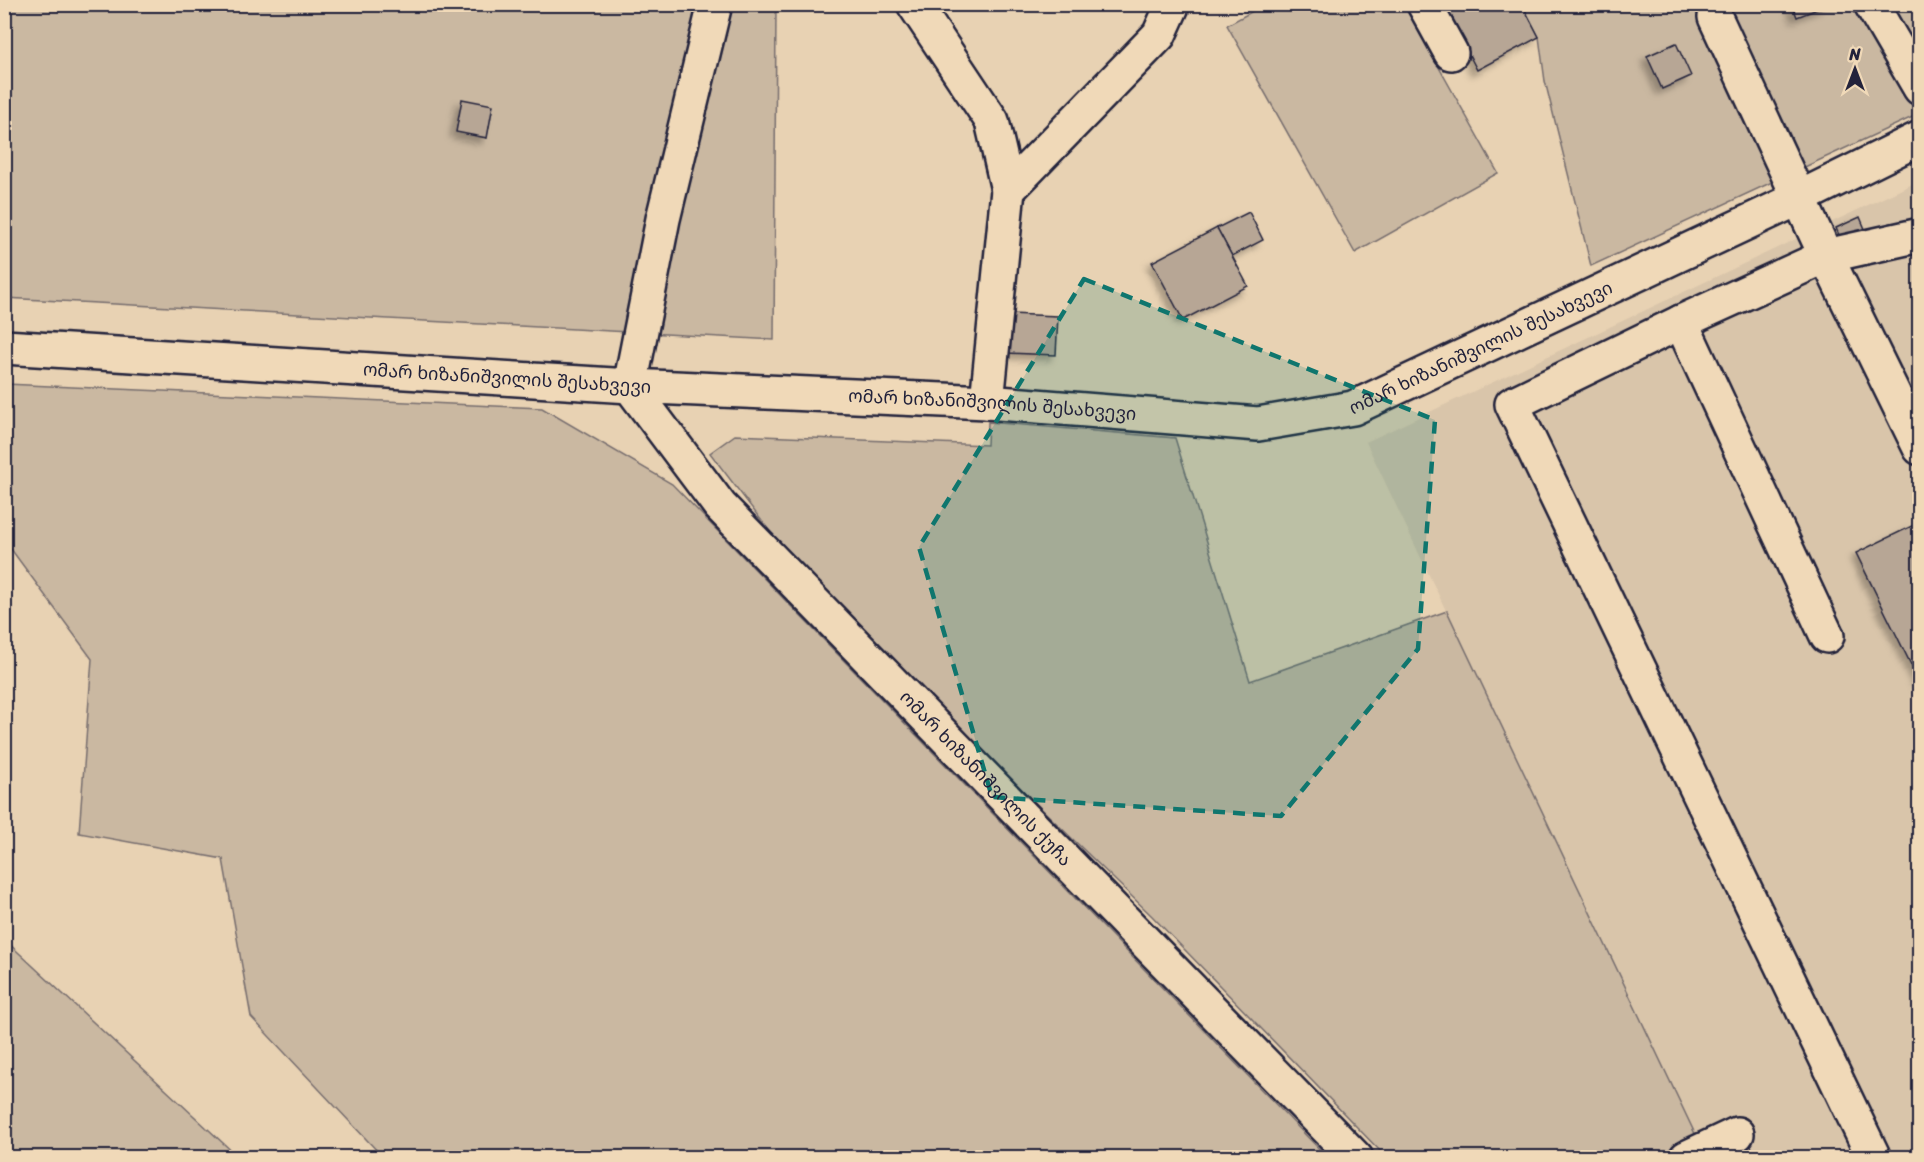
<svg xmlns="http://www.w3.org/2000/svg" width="1924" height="1162" font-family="Sriracha,'Noto Sans Georgian',sans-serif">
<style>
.built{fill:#d9c5aa}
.green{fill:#cab8a1;stroke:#766d6e;stroke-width:1.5}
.building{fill:#b7a695;stroke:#22223b;stroke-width:1.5;filter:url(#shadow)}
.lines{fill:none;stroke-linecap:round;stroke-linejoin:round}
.minor-casing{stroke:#22223b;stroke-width:38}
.minor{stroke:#f0d9b8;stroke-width:33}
.marked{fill:#0f766e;fill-opacity:0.2;stroke:#0f766e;stroke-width:4.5;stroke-dasharray:12 8;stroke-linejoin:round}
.labels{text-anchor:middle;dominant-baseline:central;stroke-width:4.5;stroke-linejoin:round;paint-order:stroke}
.street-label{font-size:18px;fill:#22223b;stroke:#f0d9b8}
</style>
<defs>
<filter id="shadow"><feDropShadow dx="-5.5" dy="5.5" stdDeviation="3" flood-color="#0004"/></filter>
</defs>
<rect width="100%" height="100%" fill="#e8d2b3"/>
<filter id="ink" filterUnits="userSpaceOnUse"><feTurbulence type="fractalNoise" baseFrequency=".0167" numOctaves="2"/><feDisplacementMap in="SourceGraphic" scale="12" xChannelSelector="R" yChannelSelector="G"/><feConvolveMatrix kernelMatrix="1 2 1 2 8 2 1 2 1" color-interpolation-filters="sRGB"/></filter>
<g filter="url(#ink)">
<!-- built -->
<path class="built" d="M1919,181V1157H1705L1366,442Z"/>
<!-- green -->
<g class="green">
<path d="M4,5H776L774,340L5,298Z"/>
<path d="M1264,5H1404L1498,173L1355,253L1227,25Z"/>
<path d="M1522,5H1919V114L1591,266L1545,81L1539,37Z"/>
<path d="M5,384L542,408L672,484L1327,1157H383L251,1017L223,859L79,833L92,659L5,541Z"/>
<path d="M988,422L1175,438L1250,681L1447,611L1706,1157H1386L1152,916L810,584L710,453L735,435L987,445Z"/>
<path d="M4,940H5L238,1157H5Z"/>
</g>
<!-- building -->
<g class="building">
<path d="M1443,4H1522L1539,37L1477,70Z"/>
<path d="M1792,4H1828V5L1797,17Z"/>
<path d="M1676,43L1691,76L1662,89L1647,56Z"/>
<path d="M462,99L493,105L487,138L456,132Z"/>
<path d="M1249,212L1263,240L1232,256L1217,228Z"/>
<path d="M1860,217L1868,236L1844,247L1836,228Z"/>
<path d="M1217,228L1248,286L1183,320L1152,262Z"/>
<path d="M1009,314L1058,316L1056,355L1007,353Z"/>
<path d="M1916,524L1920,532V683L1856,553Z"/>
<path d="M1750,1144L1757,1158H1722Z"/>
</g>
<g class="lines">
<defs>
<g id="minor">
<path id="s1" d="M715,4L663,219L630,386L720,506L1356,1158"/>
<path d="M914,4L992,121L1008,190L987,402"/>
<path d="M1424,4L1451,53"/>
<path d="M1871,4L1920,88"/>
<path d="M1715,17L1826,256L1920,448"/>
<path d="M1008,190L1159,35L1173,4"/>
<path d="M1681,322L1827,636"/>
<path id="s2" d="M4,347L630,386L987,402L1258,424L1353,408L1799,198L1920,138"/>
<path d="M1686,1158L1737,1134"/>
<path d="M1874,1158L1512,404L1681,322L1826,256L1920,235"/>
</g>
</defs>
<!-- minor casing -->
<use href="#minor" class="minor-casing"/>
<!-- minor -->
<use href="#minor" class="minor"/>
</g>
</g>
<!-- marked area -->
<path class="marked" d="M1084,279L1435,420L1418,649L1281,816L992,797L919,547Z"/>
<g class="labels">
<!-- street labels -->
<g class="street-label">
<text stroke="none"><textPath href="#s2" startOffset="1494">ომარ ხიზანიშვილის შესახვევი</textPath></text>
<text stroke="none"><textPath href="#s2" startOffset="504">ომარ ხიზანიშვილის შესახვევი</textPath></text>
<text stroke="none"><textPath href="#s2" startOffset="990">ომარ ხიზანიშვილის შესახვევი</textPath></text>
<text stroke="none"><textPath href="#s1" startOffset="922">ომარ ხიზანიშვილის ქუჩა</textPath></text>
</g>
</g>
<!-- margin -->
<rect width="1924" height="1162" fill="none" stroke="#f0d9b8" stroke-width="24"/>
<rect x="12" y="12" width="1900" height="1138" fill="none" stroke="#22223b" stroke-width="2" filter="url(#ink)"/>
<!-- north arrow -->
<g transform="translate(1855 69)" stroke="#f0d9b8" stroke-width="4.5" paint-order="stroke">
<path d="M0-4.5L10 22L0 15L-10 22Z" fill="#22223b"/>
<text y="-9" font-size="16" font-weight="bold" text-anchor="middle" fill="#22223b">N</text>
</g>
</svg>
